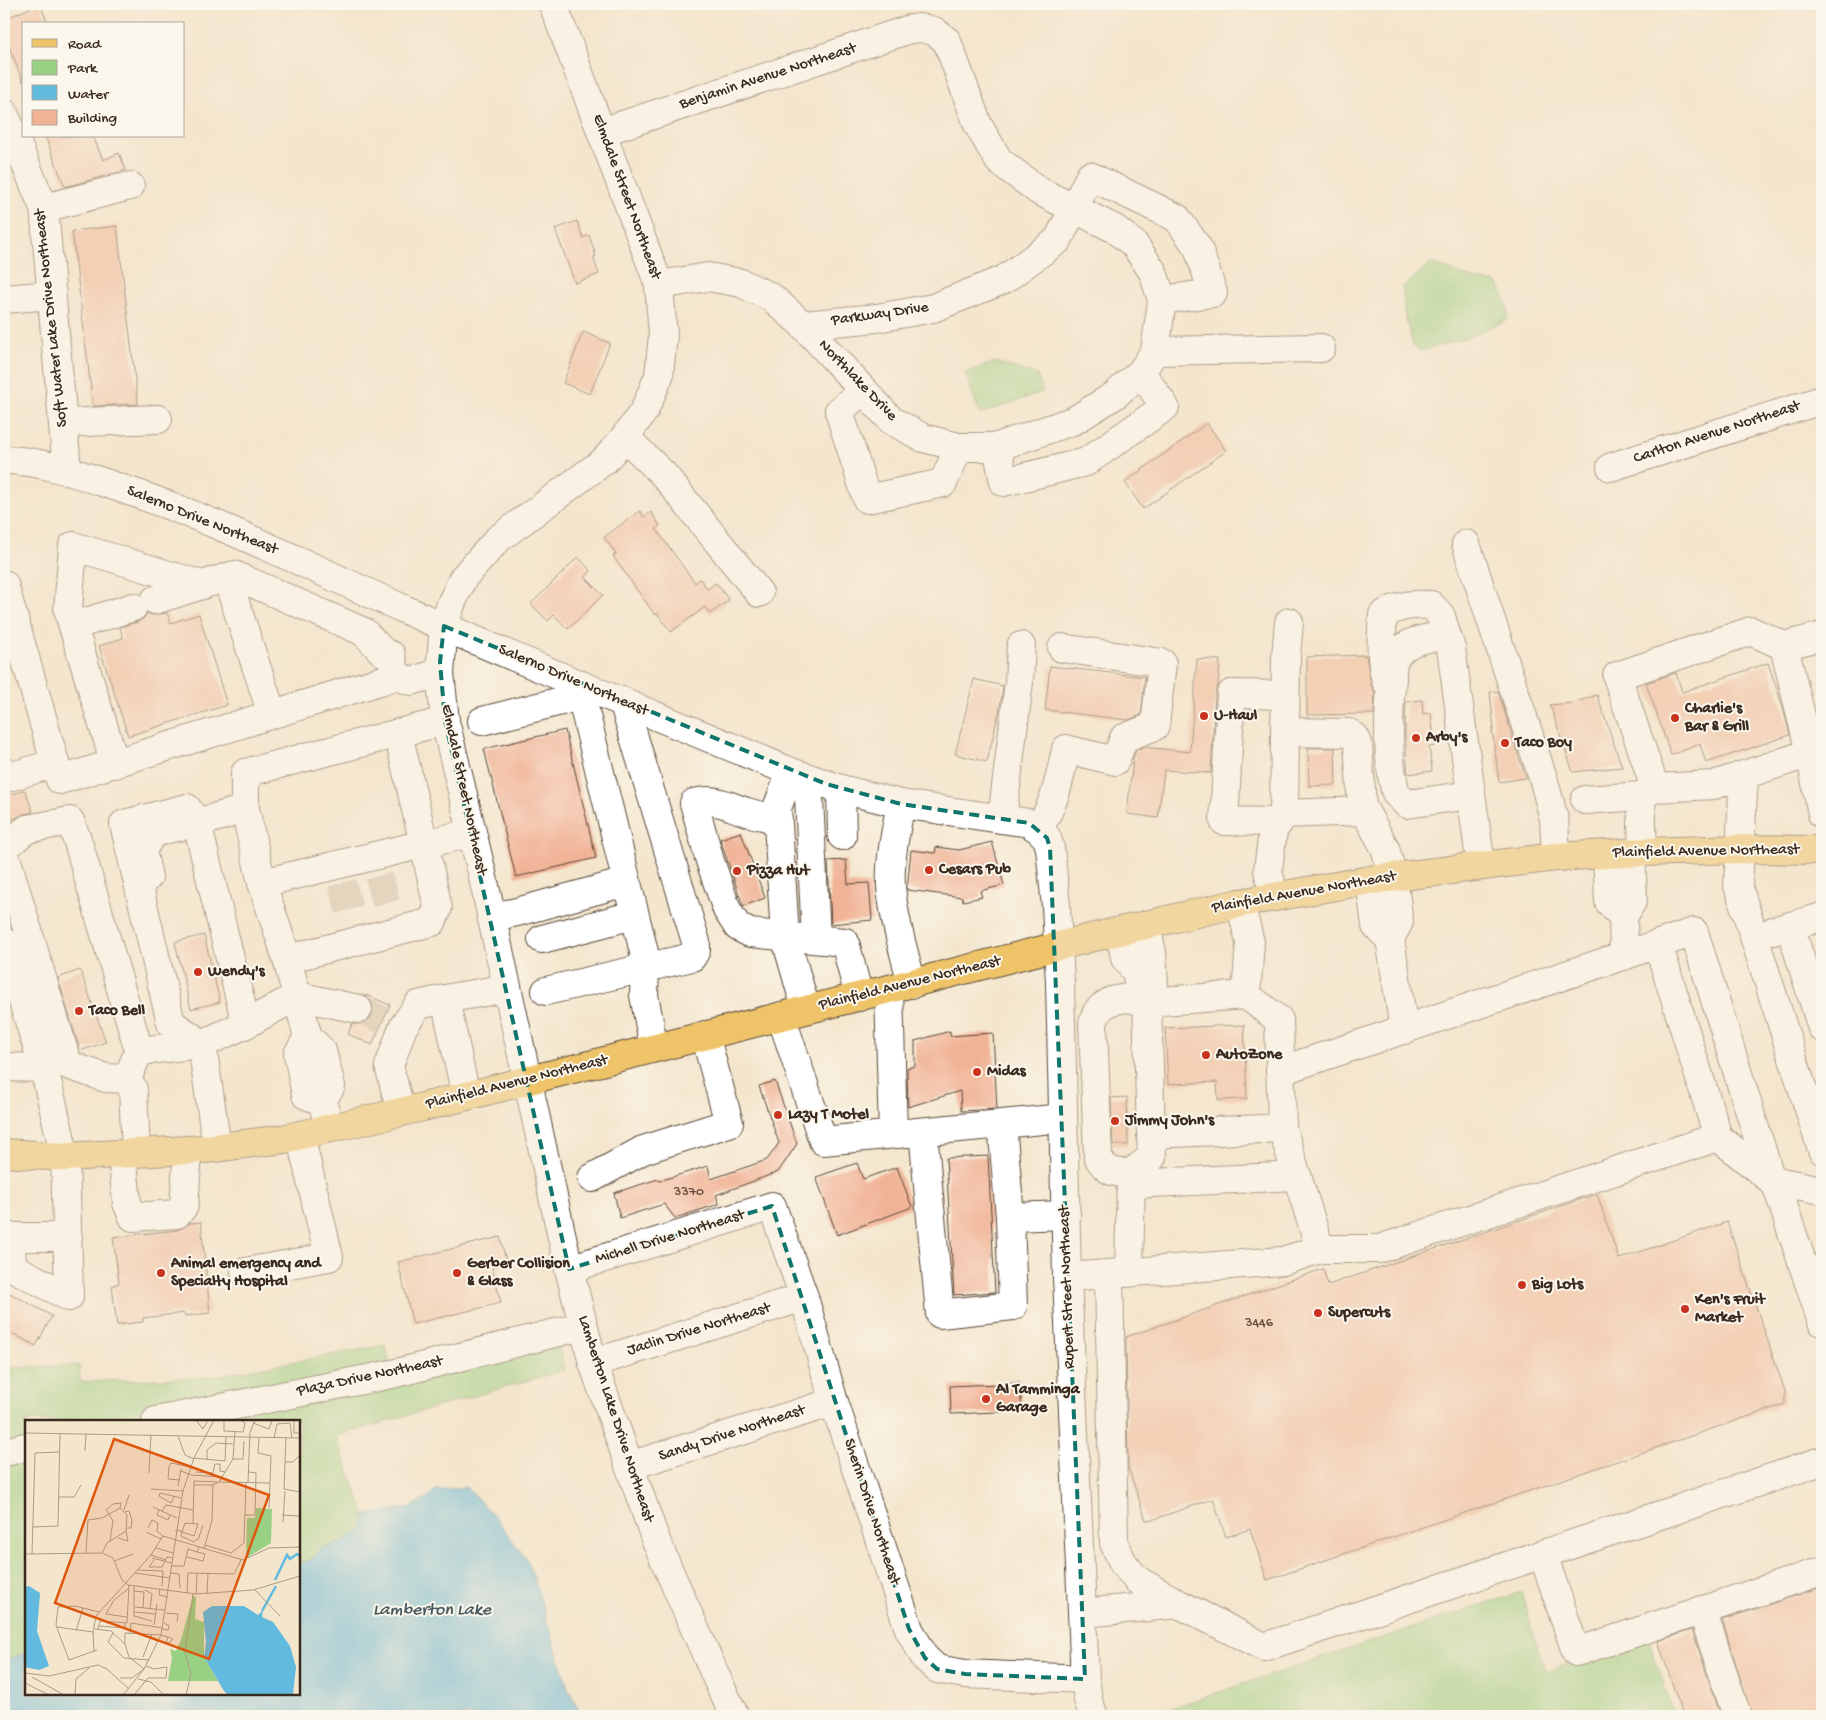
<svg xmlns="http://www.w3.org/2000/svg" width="1826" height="1720" font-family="'Gochi Hand',sans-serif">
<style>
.green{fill:#99d184;stroke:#6a7e51}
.water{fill:#62badf;stroke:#4e727e}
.building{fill:#f1b396}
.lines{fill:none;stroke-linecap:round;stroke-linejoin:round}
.minor-tunnel{stroke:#cfc0aa;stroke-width:28;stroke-dasharray:28 14;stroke-linecap:butt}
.minor-casing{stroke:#574638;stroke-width:30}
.major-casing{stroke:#574638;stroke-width:30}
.minor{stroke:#fff;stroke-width:28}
.major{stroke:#efc469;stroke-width:28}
.marked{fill:none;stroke:#0f766e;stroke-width:4;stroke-dasharray:10 6;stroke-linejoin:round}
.poi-dot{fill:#c8321e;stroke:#fbf7ec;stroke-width:2}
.labels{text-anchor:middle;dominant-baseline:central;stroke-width:4;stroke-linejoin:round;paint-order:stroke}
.number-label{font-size:14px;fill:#684c3c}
.street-label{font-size:16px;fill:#3b2a1e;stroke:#fbf7ec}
.poi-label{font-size:16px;font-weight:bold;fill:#3b2a1e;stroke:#fbf7ec;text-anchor:start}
.water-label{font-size:18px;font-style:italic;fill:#495c62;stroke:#fbf7ec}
.inset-river{fill:none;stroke:#62badf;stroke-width:2.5}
.inset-road{fill:none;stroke:#aa9b87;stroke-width:1}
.view{fill:#df570d;fill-opacity:0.15;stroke:#df570d;stroke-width:2.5}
.inset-edge{fill:none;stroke:#3b2a1e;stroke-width:2.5}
</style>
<rect width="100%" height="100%" fill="#fbf7ec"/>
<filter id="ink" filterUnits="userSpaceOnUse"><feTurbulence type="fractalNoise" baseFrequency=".02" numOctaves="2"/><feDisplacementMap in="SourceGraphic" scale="10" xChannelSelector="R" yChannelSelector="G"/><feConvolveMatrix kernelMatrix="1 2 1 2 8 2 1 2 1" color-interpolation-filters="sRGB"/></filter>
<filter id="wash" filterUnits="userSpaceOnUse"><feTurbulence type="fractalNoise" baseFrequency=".0096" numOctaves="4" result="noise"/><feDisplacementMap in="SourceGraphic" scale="20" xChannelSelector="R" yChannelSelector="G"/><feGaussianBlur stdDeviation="1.12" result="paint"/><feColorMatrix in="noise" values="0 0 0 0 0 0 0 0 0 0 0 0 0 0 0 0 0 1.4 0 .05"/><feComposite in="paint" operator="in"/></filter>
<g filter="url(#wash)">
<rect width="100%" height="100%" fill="#f4e6cd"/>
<!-- green -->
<g class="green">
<path d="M1431,263L1473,279L1497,283C1503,294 1511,307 1507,320L1465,338L1421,351L1413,346L1404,312L1403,287Z"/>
<path d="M995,362L1037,375L1043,392L980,414L965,373Z"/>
<path d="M556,1333L564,1370L336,1436L365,1515L362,1529L343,1542L322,1548L312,1559L299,1564V1421H26V1653L4,1661V1368L79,1365L80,1382L210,1377L385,1345L392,1373Z"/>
<path d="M1521,1592L1545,1671L1648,1637L1674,1716H1147Z"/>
</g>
<!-- water -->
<path class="water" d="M466,1487L496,1518L529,1563L568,1688L582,1716H4V1661L26,1653V1694H299V1564L312,1559L322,1548L343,1542L362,1529L365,1515L411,1507L425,1499L436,1490Z"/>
<g id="blocks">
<!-- building -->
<g class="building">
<path d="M40,4L48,24H24L23,82L4,34V19Z"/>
<path d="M45,136H93L103,160L119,153L126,170L65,187Z"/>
<path d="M577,221L583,238L589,235L596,256L593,257L599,274L575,283L555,229Z"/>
<path d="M117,226L138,404L93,406L72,231Z"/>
<path d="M583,332L610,343L590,394L563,383Z"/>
<path d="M1207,423L1226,451L1143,509L1125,482Z"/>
<path d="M640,511L644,517L651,512L660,526L656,529L695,583L700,579L707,589L716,583L729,600L710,614L705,607L671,632L657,613L655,615L613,556L616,554L604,537Z"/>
<path d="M578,557L591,571L585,577L603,595L568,629L554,615L548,621L531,604Z"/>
<path d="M147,613L152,615L167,613L171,623L199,614L227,705L128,736L99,646L123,638L120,627L138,622L144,618Z"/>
<path d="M1366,655L1371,685L1375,692L1374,714L1307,715V657Z"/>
<path d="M1197,659L1220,660L1218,685L1215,693L1211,773L1164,770L1158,818L1127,814L1133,759L1136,750L1143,747L1190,752Z"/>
<path d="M1768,663L1782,704L1790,735L1706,763L1700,744L1671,755L1646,683L1676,673L1682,692Z"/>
<path d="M1050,666L1145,677L1141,715L1128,720L1045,710Z"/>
<path d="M974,679L1003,686L1000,708L987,762L955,754Z"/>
<path d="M1498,691L1519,757L1526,778L1499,782L1492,729H1494L1490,692Z"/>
<path d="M1597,695L1622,767L1573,772L1550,705L1573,703Z"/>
<path d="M1422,700L1423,714L1431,713L1435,746L1429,747L1432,771L1408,774L1405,735L1406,702Z"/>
<path d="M565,730L596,858L516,877L484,749Z"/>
<path d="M1308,748H1335L1336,785L1309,786Z"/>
<path d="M25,790L33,812L24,814L7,822L4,812V797Z"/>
<path d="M741,832L765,898L743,906L720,839Z"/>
<path d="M992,842L1004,885L980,891L982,897L963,901L962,897L907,890L911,850L935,853L936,847L959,850Z"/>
<path d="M846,860L848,884L869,883L872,920L831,924L828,861Z"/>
<path d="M204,935L220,1002L191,1009L175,942Z"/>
<path d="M80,970L106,1042L80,1051L58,978Z"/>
<path d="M366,995L390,1005L372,1045L348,1034L352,1024H363L370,1019L373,1013V1004L366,996Z"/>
<path d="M1244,1025L1247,1099L1218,1100L1217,1082L1168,1084L1165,1028Z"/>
<path d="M950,1031V1036L993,1033L997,1109L961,1111L960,1091L908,1107L907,1068L915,1066V1041Z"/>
<path d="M775,1081L797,1144L778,1172L716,1195L719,1204L675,1218L664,1204L620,1218L614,1193L658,1179L659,1181L708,1166L711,1179L767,1160L779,1143L759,1086Z"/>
<path d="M1127,1097L1128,1145H1113L1111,1098Z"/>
<path d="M988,1156L995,1292L954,1295L946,1158Z"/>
<path d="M857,1163L863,1179L897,1167L912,1207L837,1235L816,1177Z"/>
<path d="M1597,1194L1619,1259L1727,1222L1785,1391V1404L1267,1580L1250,1529L1226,1537L1213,1499L1154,1519L1146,1520L1128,1467L1126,1337L1323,1269L1328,1285Z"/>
<path d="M201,1222L210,1313L185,1316L184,1313L143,1318V1322L117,1325L112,1286L119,1283L113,1237L178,1230L190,1223Z"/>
<path d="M500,1237L507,1264L492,1267L501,1303L413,1324L398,1262Z"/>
<path d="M4,1290L52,1316L36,1346L4,1329Z"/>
<path d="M1020,1383L1022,1411L951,1414L950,1386Z"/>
<path d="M1822,1587V1716H1752L1722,1620Z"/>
<path d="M1692,1630L1721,1716H1683L1658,1641Z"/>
</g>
</g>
</g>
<g filter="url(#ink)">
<use href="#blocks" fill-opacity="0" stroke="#574638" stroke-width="1"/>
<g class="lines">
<!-- minor-tunnel -->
<g class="minor-tunnel">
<path d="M379,876L389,913"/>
<path d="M342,883L353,923"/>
<path d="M358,1009L383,1020"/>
</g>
<defs>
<g id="minor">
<path d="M553,4L659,285L663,335L659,376L644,411L625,437L604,461L498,539L463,578L451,604L444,626L440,673L445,721L482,873L569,1269L593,1363L656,1541L721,1688L735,1716"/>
<path d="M4,113L44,208L67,470"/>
<path d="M602,132L910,29L921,28L934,31L947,41L978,125L999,161L1039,191L1115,229L1134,244L1153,272L1162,300L1155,351L1141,372L1115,395L1075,420L997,447H959L923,438L891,420L803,325L771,297L741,283L708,277L659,285"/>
<path d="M44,208L130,186"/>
<path d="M4,299L52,295"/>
<path d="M803,325L877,318L933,308L1005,279L1058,240L1090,176L1177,218L1198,248L1213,293L1162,300"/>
<path d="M1155,351L1321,348"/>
<path d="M862,391L839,411L867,499L943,483L959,447"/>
<path d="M63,423L158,419"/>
<path d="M625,437L664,475L759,593"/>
<path d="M997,447L1004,482L1086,462L1165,407L1141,372"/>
<path d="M4,460C39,460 78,474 111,485C213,518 308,566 406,610C533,667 663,718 791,772L841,789L901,804L1029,823L1038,829L1047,838L1050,848L1056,906L1060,983L1067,1277L1085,1679L1088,1700L1094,1716"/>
<path d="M1611,467L1822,400"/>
<path d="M1466,544L1544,781L1554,819L1556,857"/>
<path d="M227,578L272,714"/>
<path d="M4,584L60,780L396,676L411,681L440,673"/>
<path d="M155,600L202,585"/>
<path d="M73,626L133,607"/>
<path d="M1784,646L1822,636"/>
<path d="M1386,681C1380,659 1381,637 1383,615C1399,605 1413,604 1431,605L1441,616L1447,637"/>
<path d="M578,683L644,952L645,969L644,995L654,1048"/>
<path d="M482,721L581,696"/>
<path d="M1286,732L1349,733L1355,737L1358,743L1362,806L1385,848L1393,876L1399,922L1390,939L1404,1030"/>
<path d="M115,764L68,610L73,546L202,585L234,575L364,632L383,652L391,655L396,676"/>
<path d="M4,771L6,778L55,763"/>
<path d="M791,772L777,808L785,936L806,1009"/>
<path d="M1744,775L1738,886L1822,1150"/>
<path d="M808,778L816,939"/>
<path d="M1655,788L1617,676L1751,631L1784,646L1810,753L1822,814"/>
<path d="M841,789L842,836"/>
<path d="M1470,795L1407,804C1403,800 1396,795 1395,790C1387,759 1388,711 1392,679C1392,674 1392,665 1394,660C1404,640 1427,637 1447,637L1451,648L1481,866"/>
<path d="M1641,796L1643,852"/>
<path d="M1585,800L1641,796L1655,788L1714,785L1810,753"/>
<path d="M901,804C896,828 889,862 891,887C894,920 904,952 912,984"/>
<path d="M245,809L262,883L287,959L308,1037L322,1051L331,1086L322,1101L330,1128"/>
<path d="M1284,814L1364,811"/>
<path d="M1002,819L1019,682L1021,646"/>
<path d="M778,820C768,817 757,815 747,812C728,806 714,797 694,803L710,861L727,910L738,927L750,933L845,942L859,997"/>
<path d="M1279,822L1224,821L1231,694L1285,695"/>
<path d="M1038,829C1055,805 1060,777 1066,749L1115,761L1124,738L1155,726L1162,663L1062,648"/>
<path d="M4,848L27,829L70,821L78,842L139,1051L127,1079"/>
<path d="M4,854L8,864L68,1065L106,1078L127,1079"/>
<path d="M1607,854L1609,902L1623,917"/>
<path d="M148,877L142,850L153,833L172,828L197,823L245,809V773L445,721"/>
<path d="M1370,880L1376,926L1390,939"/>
<path d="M262,883L424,844L398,733"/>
<path d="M1274,897L1268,870L1273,831L1284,814L1286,656L1289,622"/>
<path d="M1240,903L1250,942L1246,995"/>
<path d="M491,917L517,912L626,882"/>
<path d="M1146,925L1152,953L1154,985L1148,998"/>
<path d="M1790,926L1822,1028"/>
<path d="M1120,931L1125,958L1136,972L1139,986L1147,1002L1151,1134L1282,1128L1279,1020L1246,995L1147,1002L1126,998L1111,1001L1103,1006L1097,1012L1093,1023L1098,1157C1107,1173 1114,1173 1131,1173"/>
<path d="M1773,931L1822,917"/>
<path d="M542,939L634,915"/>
<path d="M4,942L44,1068L65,1157L69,1297L12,1267L11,1237H68"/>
<path d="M1658,944L1718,1137"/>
<path d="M1624,956L1623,917L1633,900L1631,852"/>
<path d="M287,959L432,922L438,908L424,844L472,833"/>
<path d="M889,990L893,1134"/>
<path d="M546,991L692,957L696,950V942L623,701"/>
<path d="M781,1016L823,1141L1002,1124L1010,1217L1066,1215"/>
<path d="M308,1037L298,1054L306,1095L322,1101"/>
<path d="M139,1051L202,1044L246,1024L297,996L358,1009"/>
<path d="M4,1067L44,1068"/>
<path d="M1280,1071L1694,932L1771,1180"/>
<path d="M127,1079L133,1089L136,1153"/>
<path d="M466,1096L445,999L507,988"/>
<path d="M401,1112L389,1066L403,1027L418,1005L445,999"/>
<path d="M1002,1124L1063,1118"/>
<path d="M1282,1128L1320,1249"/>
<path d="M923,1132L940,1314L1013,1306L1010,1217"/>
<path d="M217,1148L202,1044L171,1023L124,824L187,808L197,823L246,1024"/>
<path d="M122,1154L127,1203L133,1217L177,1214L184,1206L188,1150"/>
<path d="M592,1178L643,1150L729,1123L705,1035"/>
<path d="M1775,1181L1822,1322"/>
<path d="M1131,1184L1297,1176"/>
<path d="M569,1269L772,1206L804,1297L834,1402L909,1629L925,1658L937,1669L965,1674L1085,1679"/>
<path d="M245,1272L329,1257L300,1135"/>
<path d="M1129,1273L1131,1173L1152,1157L1151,1134"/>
<path d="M1109,1274L1114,1543L1123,1563L1137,1580L1179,1604L1264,1647L1822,1461"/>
<path d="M1067,1277L1283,1261L1320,1249H1379L1718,1137L1771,1180L1822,1190"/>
<path d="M593,1363L804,1297"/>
<path d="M156,1421L392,1374L583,1326"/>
<path d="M4,1452L26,1447"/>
<path d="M629,1466L834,1402"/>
<path d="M1543,1554L1576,1652L1822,1571"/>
<path d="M1702,1610L1737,1716"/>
<path d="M1083,1613L1179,1604"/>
</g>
<path id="major" d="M4,1153L65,1157L206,1149L283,1139L423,1107L1090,938L1240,903L1370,880L1556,857L1643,852L1740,849L1822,850"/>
</defs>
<!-- minor casing -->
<use href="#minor" class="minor-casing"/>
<!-- major casing -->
<use href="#major" class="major-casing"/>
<!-- minor -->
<use href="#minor" class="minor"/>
<!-- major -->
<use href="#major" class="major"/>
</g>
</g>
<!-- marked area -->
<path d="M0 0H1826V1720H0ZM444,626L826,784L901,804L1029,823L1047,838L1050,848L1085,1679L965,1674L937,1669L925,1658L909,1629L772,1206L569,1269L445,721L440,662Z" fill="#f4e6cd" fill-opacity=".55" fill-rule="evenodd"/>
<path class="marked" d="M444,626L826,784L901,804L1029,823L1047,838L1050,848L1085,1679L965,1674L937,1669L925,1658L909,1629L772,1206L569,1269L445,721L440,662Z"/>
<!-- markers -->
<g class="poi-dot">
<circle cx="1204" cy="716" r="5"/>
<circle cx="1675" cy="718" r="5"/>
<circle cx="1416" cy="738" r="5"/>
<circle cx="1505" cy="743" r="5"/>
<circle cx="929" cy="870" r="5"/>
<circle cx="737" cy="871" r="5"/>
<circle cx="198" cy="972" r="5"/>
<circle cx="79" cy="1011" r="5"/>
<circle cx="1206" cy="1055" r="5"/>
<circle cx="977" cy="1072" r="5"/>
<circle cx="778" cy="1115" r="5"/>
<circle cx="1115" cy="1121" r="5"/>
<circle cx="161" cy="1273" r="5"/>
<circle cx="457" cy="1273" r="5"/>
<circle cx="1522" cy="1285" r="5"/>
<circle cx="1685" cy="1309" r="5"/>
<circle cx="1318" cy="1313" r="5"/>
<circle cx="986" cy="1399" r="5"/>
</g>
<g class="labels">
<!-- number labels -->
<g class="number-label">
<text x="689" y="1192">3370</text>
<text x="1259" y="1323">3446</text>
</g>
<!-- street labels -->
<g class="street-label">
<text transform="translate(768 77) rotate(-18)">Benjamin Avenue Northeast</text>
<text transform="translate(626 197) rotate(70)">Elmdale Street Northeast</text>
<text transform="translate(880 315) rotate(-8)">Parkway Drive</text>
<text transform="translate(52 318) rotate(-96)">Soft Water Lake Drive Northeast</text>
<text transform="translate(857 381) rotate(46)">Northlake Drive</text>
<text transform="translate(1717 433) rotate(-18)">Carlton Avenue Northeast</text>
<text transform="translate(202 521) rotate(22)">Salerno Drive Northeast</text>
<text transform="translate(573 681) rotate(23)">Salerno Drive Northeast</text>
<text transform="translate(463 790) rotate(78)">Elmdale Street Northeast</text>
<text transform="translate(1706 852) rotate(-1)">Plainfield Avenue Northeast</text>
<text transform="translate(1304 893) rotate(-10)">Plainfield Avenue Northeast</text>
<text transform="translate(910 984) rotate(-14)">Plainfield Avenue Northeast</text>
<text transform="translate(517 1083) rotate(-14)">Plainfield Avenue Northeast</text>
<text transform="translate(670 1238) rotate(-17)">Michell Drive Northeast</text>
<text transform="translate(1068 1287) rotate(-92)">Rupert Street Northeast</text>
<text transform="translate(699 1330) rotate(-17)">Jaclin Drive Northeast</text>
<text transform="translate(370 1377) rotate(-12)">Plaza Drive Northeast</text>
<text transform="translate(615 1419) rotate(72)">Lamberton Lake Drive Northeast</text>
<text transform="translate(732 1434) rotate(-18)">Sandy Drive Northeast</text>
<text transform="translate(871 1512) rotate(72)">Sherin Drive Northeast</text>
</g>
<!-- poi labels -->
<g class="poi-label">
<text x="1685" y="709">Charlie's<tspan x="1685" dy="18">Bar &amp; Grill</tspan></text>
<text x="1214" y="716">U-Haul</text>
<text x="1426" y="738">Arby's</text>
<text x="1515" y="743">Taco Boy</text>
<text x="939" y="870">Cesars Pub</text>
<text x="747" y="871">Pizza Hut</text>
<text x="208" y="972">Wendy's</text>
<text x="89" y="1011">Taco Bell</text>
<text x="1216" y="1055">AutoZone</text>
<text x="987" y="1072">Midas</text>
<text x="788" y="1115">Lazy T Motel</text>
<text x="1125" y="1121">Jimmy John's</text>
<text x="171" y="1264">Animal emergency and<tspan x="171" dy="18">Specialty Hospital</tspan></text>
<text x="467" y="1264">Gerber Collision<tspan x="467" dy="18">&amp; Glass</tspan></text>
<text x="1532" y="1285">Big Lots</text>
<text x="1695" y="1300">Ken's Fruit<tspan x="1695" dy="18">Market</tspan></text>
<text x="1328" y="1313">Supercuts</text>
<text x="996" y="1390">Al Tamminga<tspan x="996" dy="18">Garage</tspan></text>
</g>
<!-- water labels -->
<g class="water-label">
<text x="432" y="1610">Lamberton Lake</text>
</g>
</g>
<!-- overview -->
<g transform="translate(25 1420)">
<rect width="275" height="275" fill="#f4e6cd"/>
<path d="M231,88L247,89L246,123L221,138L222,98H230ZM168,176L171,177L170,199L179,202V237L193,261H143L147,238L145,229L151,231L156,220Z" fill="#99d184"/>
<path d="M4,166L15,173L12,211L24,246L14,250L0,247V167ZM187,186H219L233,195L238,190L237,197L248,202L265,226L271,247L268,275H203L199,271L179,237L181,223L178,192Z" fill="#62badf"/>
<path class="inset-river" d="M250,160L262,135L265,139L272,134L275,136M237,191L251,166"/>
<path class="inset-road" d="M171,0L178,9L183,0M199,0V11L218,12L220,3L216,0M275,0H269V13H275M228,3L244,9L247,0M265,3L267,18M0,13L275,18M153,16L160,35L169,39M234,18L233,33L246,36L244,88M249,18L252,4L265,3M261,18L259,69L275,72M60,31L61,14M169,38L200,41L201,17M208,39H218L219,21M182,40V30L191,23L208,24M260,42H268L275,35M156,51L166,55L197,57M171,52L187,53M124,53L126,15M187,56L190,44H195V51L200,52M155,60L143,59L144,46L146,43L166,47M194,62L245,63M223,63L225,12L230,0M169,65H188M153,66L156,49M126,69L158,71M34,77H49L56,65M149,77L146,83L134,76L135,73L156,78M128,87L152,98M99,90L104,75M134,90L132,95L143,100L145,95M137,91L141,85L168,90M100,92L104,91L107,100L106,108H102M83,93L88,101L85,121M83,93L81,90L88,84L96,83L95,88M220,95H230L231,53L224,52M257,95L275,96M258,102L260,71M168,103L169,61L192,62M8,107L33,106L35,13M123,108L127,100L133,103L132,111L138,116M150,110L156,111L157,112L169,116L173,104L160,103L157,112L156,116L169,122L172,119M121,112L136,119M93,118L103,121L101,111M173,120L178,105M180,125L206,133L219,123L221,62M131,128L148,133M179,129L187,100L188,65L194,62L208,39L210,11M61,133L63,100L77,98L95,88L102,95L101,111L82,123L77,133M0,134L77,133L88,138L97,160L103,165L171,174L228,170L275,156M7,134L10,33L34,32M126,135L141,140M162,137L178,141L180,134L172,132M127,138L147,143M129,140L124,147H137L142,137L147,138M89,141L108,134M146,146H159L163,129L172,132L174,127M113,150L138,151L137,166M110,153L145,158M146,153L154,154L155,168M109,166V196L127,201M135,169L134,175L143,177M120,170L127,174L125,188M230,170L255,196M109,171L119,172L118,188M162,173L163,153L209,154L216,140M171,174L172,153M182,174L183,154M110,187L139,190M110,192L130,194M141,193L153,194L152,202M102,197L81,194L89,180L103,169M129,205L132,184M74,206L100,208V203M32,207L68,212M70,209L86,211L100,224L104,237L119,249M73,209L75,201L102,203L104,165M137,209L143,210L144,206L139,203M51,211L58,188M88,213L83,222L99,238L124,240M105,213L106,203L138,208M100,224V213L136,215L143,217L148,219L144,223L141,222L143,217M72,230L44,240L31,205L33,187L50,186L74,192M69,232L68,212L71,196L126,135L138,116L218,140L244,128L275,127M118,237L127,214M0,253L24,256L73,245L82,249L104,269M7,257L39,275M95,258H107L119,249M113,259L126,262L139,275M0,263L24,275M50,275L51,259L64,248M98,275L119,249L136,215L158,71L169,38L189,0M109,275L123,258H141L142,247L129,249L121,246M161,275L166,254L160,232L168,174"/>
<path class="view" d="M89,19L244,75L184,239L30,183Z"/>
<rect width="275" height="275" class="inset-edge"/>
</g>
<!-- margin -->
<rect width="1826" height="1720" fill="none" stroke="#fbf7ec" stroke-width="20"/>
<!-- legend -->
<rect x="22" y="22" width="162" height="115" fill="#fbf7ec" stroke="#aea59a"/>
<rect x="32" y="39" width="25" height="8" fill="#efc469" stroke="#aea59a"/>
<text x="68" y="48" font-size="15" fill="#3b2a1e">Road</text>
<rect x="32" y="60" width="25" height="15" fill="#99d184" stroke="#aea59a"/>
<text x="68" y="72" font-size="15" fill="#3b2a1e">Park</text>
<rect x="32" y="85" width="25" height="15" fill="#62badf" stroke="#aea59a"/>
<text x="68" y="98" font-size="15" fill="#3b2a1e">Water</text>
<rect x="32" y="110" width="25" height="15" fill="#f1b396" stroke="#aea59a"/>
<text x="68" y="122" font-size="15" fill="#3b2a1e">Building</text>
</svg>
